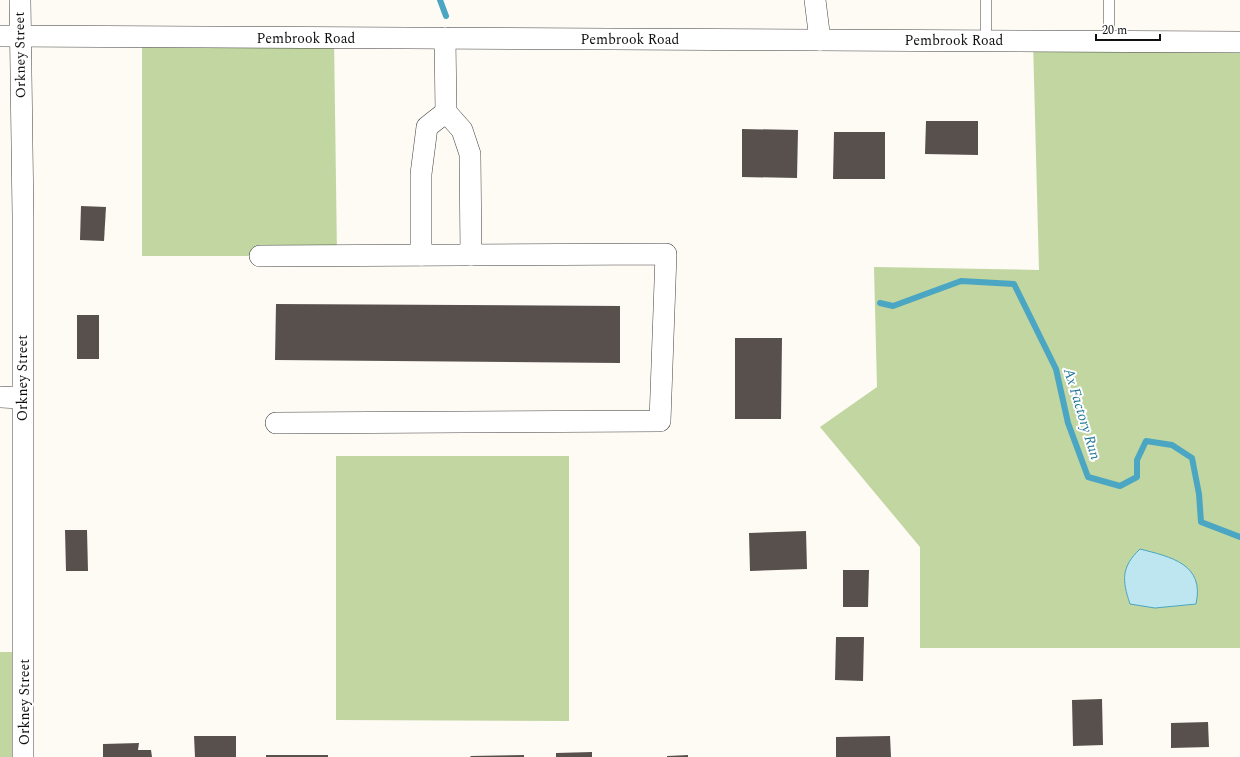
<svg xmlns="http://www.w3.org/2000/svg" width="1240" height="757" font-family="Spectral,serif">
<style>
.forest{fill:#c1d6a0}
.water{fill:#bde6f1;stroke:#4aa6c2}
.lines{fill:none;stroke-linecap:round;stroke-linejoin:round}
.stream{stroke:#4aa6c2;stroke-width:6}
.building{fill:#58504d}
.service-casing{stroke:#434343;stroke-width:11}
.minor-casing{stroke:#434343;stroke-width:22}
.service{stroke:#fff;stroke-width:10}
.minor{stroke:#fff;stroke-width:21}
.labels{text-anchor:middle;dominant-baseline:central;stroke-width:4;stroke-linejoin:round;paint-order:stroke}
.street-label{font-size:14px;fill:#101010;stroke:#fff}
.water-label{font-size:15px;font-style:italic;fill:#237898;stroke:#fff}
</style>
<rect width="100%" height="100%" fill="#fefaf4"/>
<!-- forest -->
<g class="forest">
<path d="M142,37L334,38L337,256H142Z"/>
<path d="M1033,41L1240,42V648H920V547L820,427L877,387L874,267L1039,270Z"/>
<path d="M336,456H569V721L336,720Z"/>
<path d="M0,652H24L23,757H0Z"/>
</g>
<!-- water -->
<path class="water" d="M1140,549C1171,557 1205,564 1196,604L1155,608L1130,604C1122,580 1121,567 1140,549Z"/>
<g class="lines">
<!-- stream -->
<g class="stream">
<path d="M440,0L446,16"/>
<path d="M880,303L893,306L961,281L1014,284L1056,369L1068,423L1088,477L1120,486L1137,477V460L1146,441L1172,445L1192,458L1199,494L1201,522L1240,537"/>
</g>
</g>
<!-- building -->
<g class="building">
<path d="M926,121H978V155L925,154Z"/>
<path d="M742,129L798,130L797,178L742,177Z"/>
<path d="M834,132H885V179H833Z"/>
<path d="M81,206L106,207L104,241L80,240Z"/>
<path d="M276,304L620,306V363L275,360Z"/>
<rect x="77" y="315" width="22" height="44"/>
<path d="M735,338H782L781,419H735Z"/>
<path d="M65,530H87L88,571H66Z"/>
<path d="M806,531L807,569L750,571L749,533Z"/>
<path d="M843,570H869L868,607H843Z"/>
<path d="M836,637H864L863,681L835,680Z"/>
<path d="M1102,699L1103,745L1073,746L1072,700Z"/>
<path d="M1208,722L1209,747L1171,748V723Z"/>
<path d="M194,736H236V757H195Z"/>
<path d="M890,736L891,757H836V737Z"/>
<path d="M139,743L138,750H151L152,757H103V744Z"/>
<path d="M592,752V757H556V753Z"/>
<rect x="266" y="755" width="62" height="2"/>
<path d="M524,755V757H471L470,756Z"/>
<path d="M688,755V757H667V756Z"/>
</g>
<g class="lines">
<defs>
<g id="service">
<path d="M986,41V0"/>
<path d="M1109,41V0"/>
</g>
<g id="minor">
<path d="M20,0L23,216V757"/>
<path d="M815,0L820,40"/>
<path d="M0,36L1240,42"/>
<path d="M445,38L446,112L462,130L470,154L471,255"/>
<path d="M421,255V174L427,127L446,112"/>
<path d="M260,256L666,254L660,421L276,423"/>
<path d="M0,397L22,398"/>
</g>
</defs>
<!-- service casing -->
<use href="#service" class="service-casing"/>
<!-- minor casing -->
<use href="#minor" class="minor-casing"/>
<!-- service -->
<use href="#service" class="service"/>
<!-- minor -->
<use href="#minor" class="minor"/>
</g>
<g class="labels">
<!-- street labels -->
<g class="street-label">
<text x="306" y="38">Pembrook Road</text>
<text x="630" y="39">Pembrook Road</text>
<text x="954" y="40">Pembrook Road</text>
<text transform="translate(20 55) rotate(-91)">Orkney Street</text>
<text transform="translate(22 378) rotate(-90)">Orkney Street</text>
<text transform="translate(24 702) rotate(-90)">Orkney Street</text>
</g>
<!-- water labels -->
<g class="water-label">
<text transform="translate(1082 414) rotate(73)">Ax Factory Run</text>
</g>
</g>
<!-- scale -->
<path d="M1096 34v6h64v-6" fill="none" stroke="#101010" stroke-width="2"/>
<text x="1102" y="34" font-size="12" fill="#101010" stroke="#ffffff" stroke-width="3" paint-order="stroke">20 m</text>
</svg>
